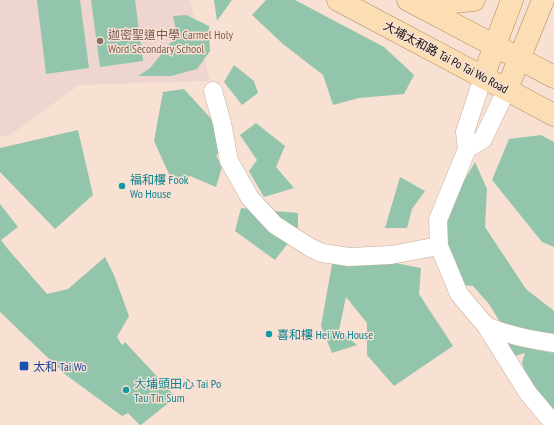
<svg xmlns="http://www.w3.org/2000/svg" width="554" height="425" font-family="'PT Sans Narrow','Noto Sans TC',sans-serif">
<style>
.education{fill:#efd5cf}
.green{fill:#93c5ac}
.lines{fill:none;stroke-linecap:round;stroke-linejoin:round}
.minor-casing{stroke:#c4aea0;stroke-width:19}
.major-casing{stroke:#ab885a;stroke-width:23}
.minor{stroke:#fff;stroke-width:18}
.major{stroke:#fcdeb5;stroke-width:22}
.education-dot{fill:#8d6e63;stroke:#f8e1d2;stroke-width:1.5}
.culture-dot{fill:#0f9aa8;stroke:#f8e1d2;stroke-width:1.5}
.transit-dot{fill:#1a4fb4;stroke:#f8e1d2;stroke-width:1.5}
.labels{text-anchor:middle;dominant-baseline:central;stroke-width:3;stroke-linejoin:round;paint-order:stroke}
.education-label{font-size:12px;fill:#785e54;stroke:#f8e1d2;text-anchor:start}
.street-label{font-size:12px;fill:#18100b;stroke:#f8e1d2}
.culture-label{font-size:12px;fill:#0d838f;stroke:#f8e1d2;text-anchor:start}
.transit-label{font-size:12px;fill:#164399;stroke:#f8e1d2;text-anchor:start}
</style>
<rect width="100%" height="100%" fill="#f8e1d2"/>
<!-- education -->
<path class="education" d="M0,0H190L210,81L79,85L10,135L0,136Z"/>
<!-- green -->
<g class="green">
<path d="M37,0H80L89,68L46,74Z"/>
<path d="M91,0H135L143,61L100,67Z"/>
<path d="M214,0H232L217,21Z"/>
<path d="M266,0H295L384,47L414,75L404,94L359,98L333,105L323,75L283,44L252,15Z"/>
<path d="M186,15L209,26L210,51L197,69L171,76H138L150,68L177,35L173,16Z"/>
<path d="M234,65L254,81L258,93L242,105L224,82Z"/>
<path d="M184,89L235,145L216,155L222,167L216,187L190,176L186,181L169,174L154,141L163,92Z"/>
<path d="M256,123L285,146L276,167L294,188L264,197L249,171L257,160L240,135Z"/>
<path d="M78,130L93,195L55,229L0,172V148Z"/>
<path d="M541,135L554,142V247L542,242L492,180L509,139Z"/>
<path d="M475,162L487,189L485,227L526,289L554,311V338L546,346L533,351L538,350L554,353V412L527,377L522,363L525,353L512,357L505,330L489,304L473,286L461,285L442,234L448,208Z"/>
<path d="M400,177L425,191L412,209L407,228H385Z"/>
<path d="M0,204L18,227L1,240L7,248L47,294L68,289L105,257L114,275L129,316L117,337L122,345L125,342L176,397L141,425H140L128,413L122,416L66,375L0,312Z"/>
<path d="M241,208L298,213V230L275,260L235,231Z"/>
<path d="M390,262L421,268L419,294L453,346L394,386L367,355V323L346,297L339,330L357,345L332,353L321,326L332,264H361Z"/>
</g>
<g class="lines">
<defs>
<g id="minor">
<path d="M483,77L465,132L467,149L438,220L439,246L459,294L486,326L528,393L554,424"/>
<path d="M213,91L222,123L229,161L250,198L275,225L311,248L322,253L349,257L391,255L439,246"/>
<path d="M467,149L483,139L507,89"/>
<path d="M486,326C508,335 530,340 554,343"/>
</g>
<g id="major">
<path d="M338,0L554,115"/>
<path d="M408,0L554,77"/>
<path d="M418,0L443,3L474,0"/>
<path d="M483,77L512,0"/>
<path d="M507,89L543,0"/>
</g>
</defs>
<!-- minor casing -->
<use href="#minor" class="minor-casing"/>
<!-- major casing -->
<use href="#major" class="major-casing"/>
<!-- minor -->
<use href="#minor" class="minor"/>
<!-- major -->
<use href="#major" class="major"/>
</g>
<!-- markers -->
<circle class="education-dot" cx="100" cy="41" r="4"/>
<g class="culture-dot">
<circle cx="122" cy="186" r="4"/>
<circle cx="269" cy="334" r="4"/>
<circle cx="126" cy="390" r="4"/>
</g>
<rect class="transit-dot" x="19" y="361" width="10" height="10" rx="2"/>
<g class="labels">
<!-- education labels -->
<g class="education-label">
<text x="108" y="34">迦密聖道中學 Carmel Holy<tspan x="108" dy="14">Word Secondary School</tspan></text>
</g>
<!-- street labels -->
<g class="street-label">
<text transform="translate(446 57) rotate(28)">大埔太和路 Tai Po Tai Wo Road</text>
</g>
<!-- culture labels -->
<g class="culture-label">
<text x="130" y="179">福和樓 Fook<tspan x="130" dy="14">Wo House</tspan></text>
<text x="277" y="334">喜和樓 Hei Wo House</text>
<text x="134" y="383">大埔頭田心 Tai Po<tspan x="134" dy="14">Tau Tin Sum</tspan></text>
</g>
<!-- transit labels -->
<g class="transit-label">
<text x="33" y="366">太和 Tai Wo</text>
</g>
</g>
</svg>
